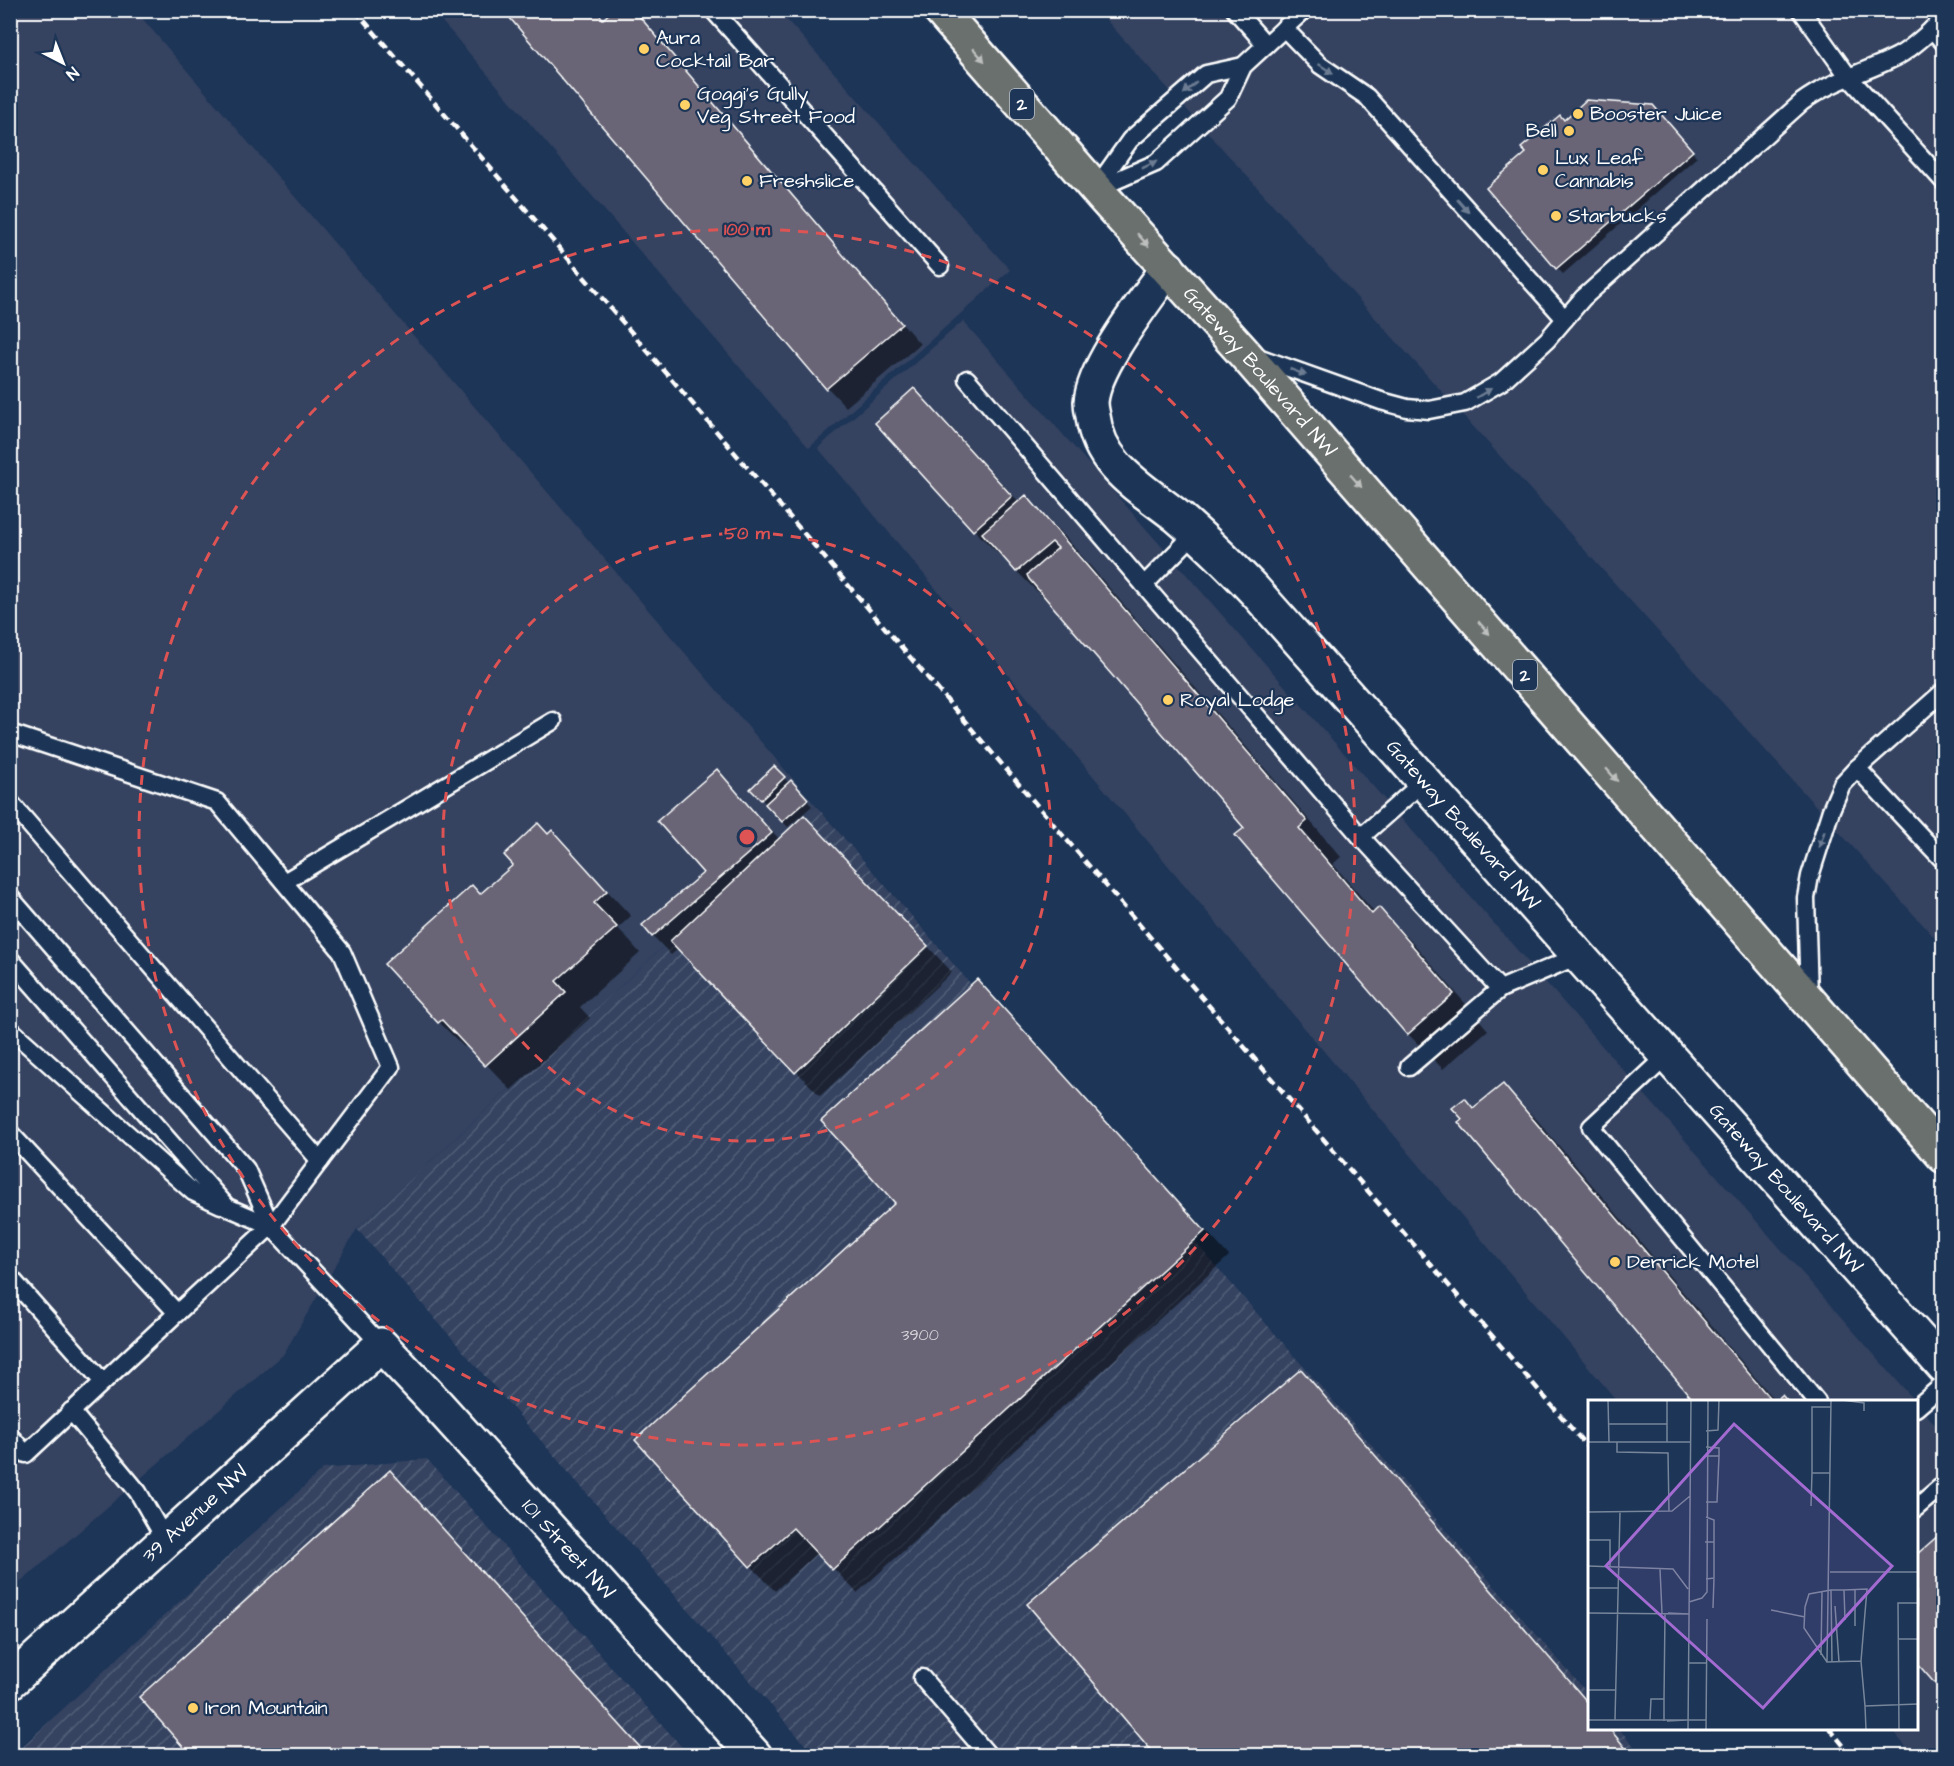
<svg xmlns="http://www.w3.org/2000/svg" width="1954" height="1766" font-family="'Architects Daughter',sans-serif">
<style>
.built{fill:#344360}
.industrial{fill:url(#industrial-furrows)}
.shadow{fill:#0007}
.building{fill:#6a6576;stroke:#fff;stroke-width:1.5}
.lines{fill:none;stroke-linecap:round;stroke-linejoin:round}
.lane-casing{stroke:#fff;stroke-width:21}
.street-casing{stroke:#fff;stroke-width:38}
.highway-casing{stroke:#fff;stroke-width:38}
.lane{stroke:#1d3557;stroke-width:16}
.street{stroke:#1d3557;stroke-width:33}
.highway{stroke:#6b706d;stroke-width:33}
.rail{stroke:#fff;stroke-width:4.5;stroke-dasharray:9 4.5;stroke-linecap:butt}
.oneway{fill:#bcbfbd}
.oneway2{fill:#6c7c92}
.ring{fill:none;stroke:#de5353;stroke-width:3;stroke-dasharray:10 8}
.poi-dot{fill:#ffd166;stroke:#1d3557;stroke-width:2}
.labels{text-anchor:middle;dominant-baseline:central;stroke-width:4.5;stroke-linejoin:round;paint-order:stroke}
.number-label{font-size:16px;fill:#dad8dd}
.shield{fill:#1d3557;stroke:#bbc2cd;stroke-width:1.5}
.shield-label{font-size:18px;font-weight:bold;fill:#fff}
.poi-label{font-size:20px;fill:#fff;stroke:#1d3557;text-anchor:start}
.street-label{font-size:20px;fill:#fff;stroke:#1d3557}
.inset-road{fill:none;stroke:#77869a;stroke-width:1.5}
.view{fill:#a36bd2;fill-opacity:0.15;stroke:#a36bd2;stroke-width:3}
.inset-edge{fill:none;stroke:#fff;stroke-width:3}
.centre{fill:#de5353;stroke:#1d3557;stroke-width:3}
.ring-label{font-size:18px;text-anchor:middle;font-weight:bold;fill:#de5353;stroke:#1d3557;stroke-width:4.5;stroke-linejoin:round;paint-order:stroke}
</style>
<defs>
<pattern id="industrial-furrows" width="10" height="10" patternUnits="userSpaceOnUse" patternTransform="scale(1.5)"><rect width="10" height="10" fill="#344360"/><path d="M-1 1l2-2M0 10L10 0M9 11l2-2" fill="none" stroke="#525f78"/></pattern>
</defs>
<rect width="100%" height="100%" fill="#1d3557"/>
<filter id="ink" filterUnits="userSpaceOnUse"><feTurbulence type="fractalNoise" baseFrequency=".0167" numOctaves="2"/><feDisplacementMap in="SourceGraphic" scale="12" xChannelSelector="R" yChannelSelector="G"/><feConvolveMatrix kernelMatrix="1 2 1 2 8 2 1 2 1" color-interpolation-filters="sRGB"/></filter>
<g filter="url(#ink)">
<!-- built -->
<g class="built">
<path d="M10,11H136L816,806L357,1229L283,1355L21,1582L10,1571Z"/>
<path d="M433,11H779L1010,270L809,448Z"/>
<path d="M1098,11H1943V947Z"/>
<path d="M963,321L1915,1401H1617L818,448Z"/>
<path d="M1917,1403L1943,1434V1755H1913L1891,1729L1916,1728Z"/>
</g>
<!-- industrial -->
<g class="industrial">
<path d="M816,806L1589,1695L1590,1728L1619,1729L1642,1755H814L357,1229Z"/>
<path d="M427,1459L689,1755L12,1756L323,1469Z"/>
</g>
<!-- shadow -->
<g class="shadow">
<path d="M505,10H597L604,19L633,10L920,344L846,407L828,388Z"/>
<path d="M1659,113L1697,157L1563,274L1557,268Z"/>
<path d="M914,390L949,425L1019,502L1026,497L1061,532L1341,857L1333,864L1375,913L1379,909L1414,944L1488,1030L1443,1069L1408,1034L1237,835L1246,828L1054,604L1052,606L974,530Z"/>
<path d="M774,768L812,806L788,827L752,789Z"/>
<path d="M717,771L780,840L829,842L952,972L820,1096L679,948L671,955L653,936L705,874Z"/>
<path d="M552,832L631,916L618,928L640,953L580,1007L590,1018L511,1090L467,1044L464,1047L439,1022L387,964L481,896Z"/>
<path d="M977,982L1002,1006L1229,1256L857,1593L818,1552L775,1591L751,1566L898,1204Z"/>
<path d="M1503,1086L1538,1121L1776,1402H1697L1474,1110Z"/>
<path d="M1301,1371L1320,1390L1590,1704V1728H1610L1633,1756H1158Z"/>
</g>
<!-- building -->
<g class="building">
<path d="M503,10H596L603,19L613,10H634L902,324L826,389Z"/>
<path d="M1586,100L1653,105L1693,151L1556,269L1486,188L1526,153L1521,148L1560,115L1564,120Z"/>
<path d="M914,388L1012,496L973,531L875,423Z"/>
<path d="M1026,495L1307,821L1299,828L1372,914L1379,907L1454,994L1407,1035L1235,835L1244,828L1029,579L1027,575L1058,548L1052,542L1016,572L982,533Z"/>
<path d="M774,766L785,777L761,800L750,789Z"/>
<path d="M717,769L772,833L652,937L642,925L703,873L657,821Z"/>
<path d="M791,780L808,799L782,822L765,804Z"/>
<path d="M804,815L928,946L795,1073L670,941Z"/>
<path d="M538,823L548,834L552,830L607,891L594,903L617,927L556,981L566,992L485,1066L442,1020L438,1023L384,964L472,885L480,894L513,865L504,855Z"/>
<path d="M977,979L1205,1231L832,1570L793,1528L750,1567L635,1440L895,1203L821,1121Z"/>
<path d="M1503,1084L1773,1402H1695L1458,1122L1462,1119L1452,1108L1465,1098L1473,1108Z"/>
<path d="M1301,1369L1590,1705V1728H1609L1632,1756H1156L1027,1604Z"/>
<path d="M1782,1395L1788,1402H1774Z"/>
<path d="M390,1470L648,1756H191L139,1697Z"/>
<path d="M1940,1534L1944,1538V1694L1916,1662V1555Z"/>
</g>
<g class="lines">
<defs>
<g id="lane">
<path d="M713,10L940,266"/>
<path d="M1235,10L1266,45"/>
<path d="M1801,10L1848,76L1944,182"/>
<path d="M1284,28L1320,65L1367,97L1565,319"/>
<path d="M1932,29L1944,43"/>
<path d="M1096,188L1130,140L1206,74L1243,66"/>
<path d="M1096,189L1156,163L1228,98L1243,66L1304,10"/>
<path d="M1255,356L1381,401L1407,408L1429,410L1465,403L1501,382L1547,340L1583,298L1802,102C1830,81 1864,73 1896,57C1914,48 1928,32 1944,19"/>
<path d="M967,379L1144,585"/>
<path d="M1195,533L1144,585L1361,837L1423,782"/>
<path d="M10,733L217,802L342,952L391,1067L271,1226"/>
<path d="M1857,768L1944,861"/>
<path d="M10,802L320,1161"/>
<path d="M1361,837L1500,989L1578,956"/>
<path d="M284,882L553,721"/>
<path d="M10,897L246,1169L271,1226L381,1345"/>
<path d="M10,959L227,1207L271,1226L177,1313L10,1133"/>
<path d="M1809,996L1806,898L1810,876L1831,810L1842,784L1857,768L1944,691"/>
<path d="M10,1029L193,1192L221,1205"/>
<path d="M1667,1056L1591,1127L1817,1402"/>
<path d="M1409,1067L1500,989"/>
<path d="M10,1277L103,1382"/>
<path d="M1916,1408L1944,1384"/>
<path d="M71,1411L138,1492L166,1541"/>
<path d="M10,1436L26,1454L177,1313"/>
<path d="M1916,1508L1944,1484"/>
<path d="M922,1678L989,1756"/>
</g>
<g id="street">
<path id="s1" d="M1168,268C1146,300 1094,365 1091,402C1091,407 1092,412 1093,416C1099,467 1142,488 1178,517C1205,540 1230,565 1254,590L1944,1367"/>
<path id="s2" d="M10,1682L381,1345L435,1402L755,1756"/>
</g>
<g id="highway">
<path id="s3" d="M940,10L1103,197L1243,352L1944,1156"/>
</g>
</defs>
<!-- lane casing -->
<use href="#lane" class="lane-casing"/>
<!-- street casing -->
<use href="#street" class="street-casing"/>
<!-- highway casing -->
<use href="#highway" class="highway-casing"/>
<!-- lane -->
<use href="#lane" class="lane"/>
<!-- street -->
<use href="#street" class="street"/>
<!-- highway -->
<use href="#highway" class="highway"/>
<!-- rail -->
<g class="rail">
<path d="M355,10L1590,1450"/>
<path d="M1829,1728L1852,1756"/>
</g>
</g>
<!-- one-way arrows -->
<defs><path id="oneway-solid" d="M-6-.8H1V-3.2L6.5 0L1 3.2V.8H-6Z" transform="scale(1.5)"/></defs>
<g class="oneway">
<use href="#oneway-solid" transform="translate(979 55) rotate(49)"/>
<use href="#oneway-solid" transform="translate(1143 240) rotate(48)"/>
<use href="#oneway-solid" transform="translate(1356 481) rotate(49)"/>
<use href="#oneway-solid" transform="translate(1484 628) rotate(49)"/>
<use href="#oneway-solid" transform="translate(1612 775) rotate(49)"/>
</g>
<g class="oneway2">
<use href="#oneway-solid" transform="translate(1326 69) rotate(34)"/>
<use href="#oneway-solid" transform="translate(1190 88) rotate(139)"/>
<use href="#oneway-solid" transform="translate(1149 165) rotate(-26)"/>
<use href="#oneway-solid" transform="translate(1463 206) rotate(48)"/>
<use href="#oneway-solid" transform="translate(1298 372) rotate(20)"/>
<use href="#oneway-solid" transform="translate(1484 393) rotate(-31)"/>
<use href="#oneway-solid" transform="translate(1822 839) rotate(108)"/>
</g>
</g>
<!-- distance rings -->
<g class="ring">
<circle cx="747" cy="837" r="304"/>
<circle cx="747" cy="837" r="608"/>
</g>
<!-- markers -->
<g class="poi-dot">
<circle cx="644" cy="49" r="6"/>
<circle cx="685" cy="105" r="6"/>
<circle cx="1578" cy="114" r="6"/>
<circle cx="1569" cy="131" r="6"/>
<circle cx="1543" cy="170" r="6"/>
<circle cx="747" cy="181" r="6"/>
<circle cx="1556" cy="216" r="6"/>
<circle cx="1168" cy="700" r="6"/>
<circle cx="1615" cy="1262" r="6"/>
<circle cx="193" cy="1708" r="6"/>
</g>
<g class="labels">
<!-- number labels -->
<g class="number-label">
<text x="920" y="1335">3900</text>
</g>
<!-- shield labels -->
<g class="shield">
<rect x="1010" y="89" width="24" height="30" rx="4.5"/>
<rect x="1513" y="660" width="24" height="30" rx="4.5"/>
</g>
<g class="shield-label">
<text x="1022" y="104">2</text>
<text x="1525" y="675">2</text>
</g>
<!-- poi labels -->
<g class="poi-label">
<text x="656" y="38">Aura<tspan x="656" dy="23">Cocktail Bar</tspan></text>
<text x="697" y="94">Goggi's Gully<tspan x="697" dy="23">Veg Street Food</tspan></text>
<text x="1590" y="114">Booster Juice</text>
<text x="1557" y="131" text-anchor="end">Bell</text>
<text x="1555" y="158">Lux Leaf<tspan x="1555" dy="23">Cannabis</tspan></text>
<text x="759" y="181">Freshslice</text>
<text x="1568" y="216">Starbucks</text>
<text x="1180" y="700">Royal Lodge</text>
<text x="1627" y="1262">Derrick Motel</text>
<text x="205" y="1708">Iron Mountain</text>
</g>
<!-- street labels -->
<g class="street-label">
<text stroke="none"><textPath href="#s3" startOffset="483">Gateway Boulevard NW</textPath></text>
<text stroke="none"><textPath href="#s1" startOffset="726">Gateway Boulevard NW</textPath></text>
<text stroke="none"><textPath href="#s1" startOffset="1212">Gateway Boulevard NW</textPath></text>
<text stroke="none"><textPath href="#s2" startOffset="250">39 Avenue NW</textPath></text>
<text stroke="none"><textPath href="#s2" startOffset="778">101 Street NW</textPath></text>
</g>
</g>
<!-- overview -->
<g transform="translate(1588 1400)">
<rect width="330" height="330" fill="#1d3557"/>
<path class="inset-road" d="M20,0L21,42M243,0L239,262L273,261M254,0L276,3V11M20,24H79M118,31L130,30L131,0M0,42H103M29,42V52L80,53L81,112M79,42V0M118,47L131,48V56M242,73H224V7H243M118,102H129L131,56H118M223,106L224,73M0,112L84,111L102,96M118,117L126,120V142M0,140H22V166M117,142H126V178L118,179M0,166L85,169L100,189M72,169L74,213M242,172H330M0,188H30M256,190L279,189L273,261L277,306L330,304M101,202L114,198L119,192L120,0M247,206L251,262M125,208L126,178M183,210L217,217M0,213L101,214M80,213L101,214M267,226V189M310,239H330M233,255L234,191M239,262L216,228L217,207L221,194L243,190M244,262L243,190H256L257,220M100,263H119M0,290H27M76,299L77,213M277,306L278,330M0,320H118M27,320L32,112M62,320L63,299H76V321M79,321L99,320M100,330L103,0M118,330L119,219M311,330L310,203H330"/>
<path class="view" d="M146,24L304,166L175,308L18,166Z"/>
<rect width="330" height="330" class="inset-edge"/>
</g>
<circle cx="747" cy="837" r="9" class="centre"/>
<g class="ring-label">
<text x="747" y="235">100 m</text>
<text x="747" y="539">50 m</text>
</g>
<!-- margin -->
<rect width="1954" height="1766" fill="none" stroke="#1d3557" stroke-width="36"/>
<rect x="18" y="18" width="1918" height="1730" fill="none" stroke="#fff" stroke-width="2" filter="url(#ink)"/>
<!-- north arrow -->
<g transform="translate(63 63) rotate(138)" stroke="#1d3557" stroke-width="4.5" paint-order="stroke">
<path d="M0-4.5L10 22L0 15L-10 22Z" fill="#ffffff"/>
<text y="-9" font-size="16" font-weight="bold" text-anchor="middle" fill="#ffffff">N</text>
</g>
</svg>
